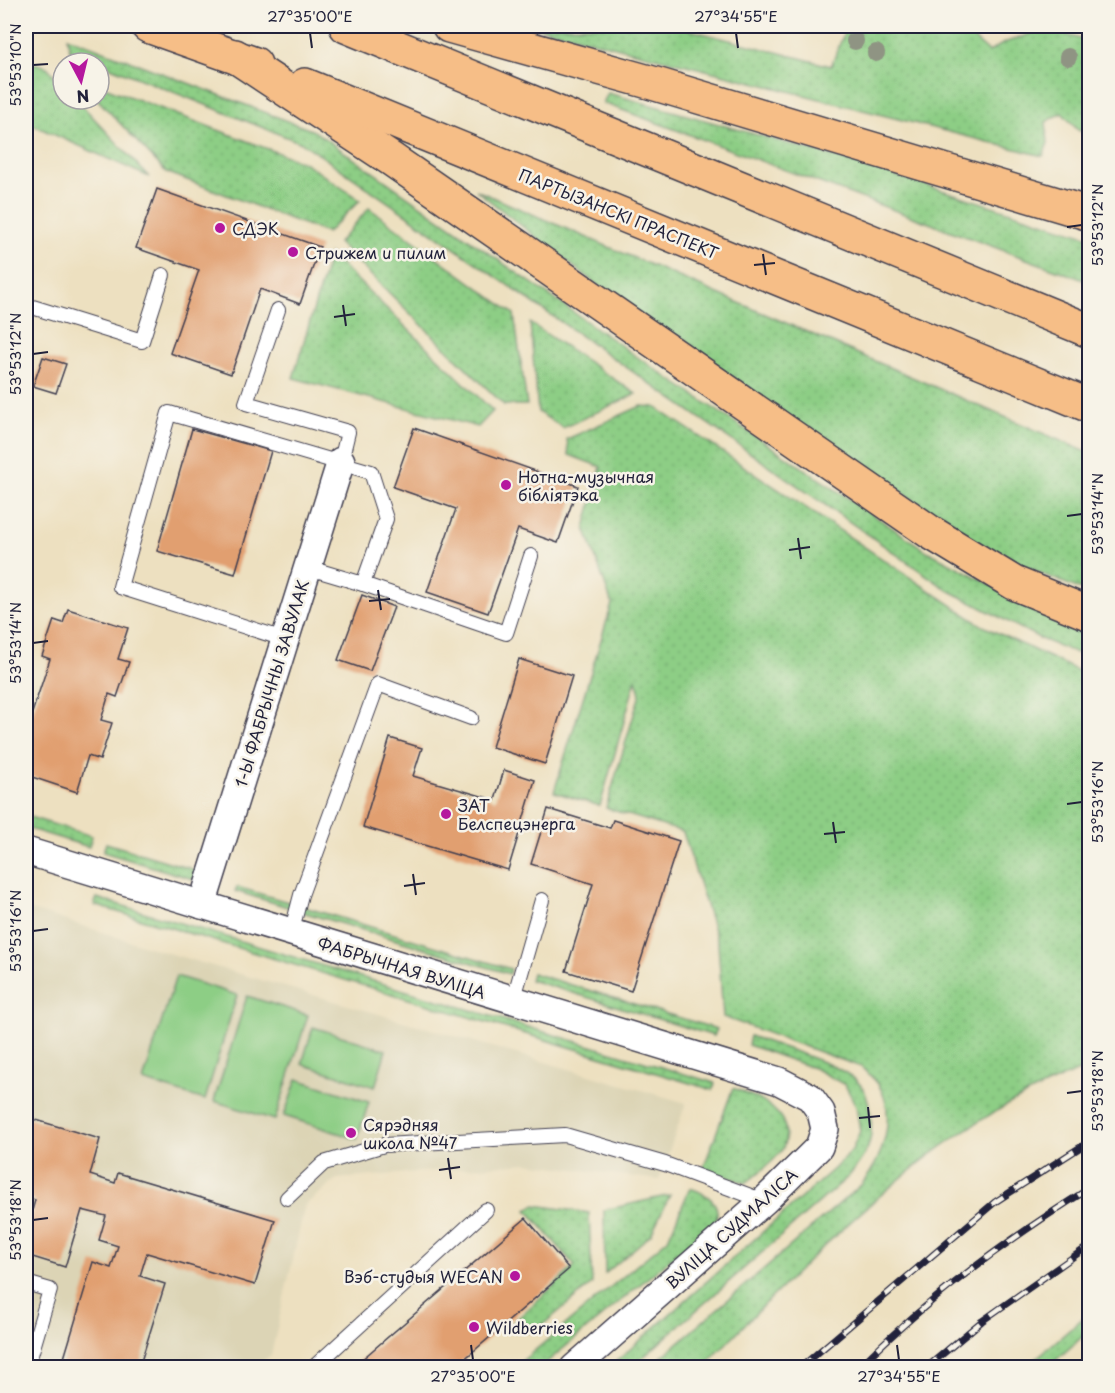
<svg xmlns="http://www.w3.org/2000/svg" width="1115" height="1393" font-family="'Playpen Sans',sans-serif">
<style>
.built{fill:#dcd4b5}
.green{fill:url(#green-dots);stroke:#587860;stroke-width:1.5}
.pitch{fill:#8dce85;stroke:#587860;stroke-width:1.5}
.building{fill:#e19f70}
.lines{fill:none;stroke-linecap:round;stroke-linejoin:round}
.lane-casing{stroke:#403e4f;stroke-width:16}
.street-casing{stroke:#403e4f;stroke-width:30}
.primary-casing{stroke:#403e4f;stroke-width:36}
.lane{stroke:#fff;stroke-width:14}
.street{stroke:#fff;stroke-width:27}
.primary{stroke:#f6be87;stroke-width:33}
.rail-casing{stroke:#22223b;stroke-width:7}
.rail{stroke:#f7f3e8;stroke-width:4.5;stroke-dasharray:14;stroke-linecap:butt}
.tree{fill:#8f9483}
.ticks{fill:none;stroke:#22223b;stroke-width:2}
.poi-dot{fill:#b5179e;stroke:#f7f3e8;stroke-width:2}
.labels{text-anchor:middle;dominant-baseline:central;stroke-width:5;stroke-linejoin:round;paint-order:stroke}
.street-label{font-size:16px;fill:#22223b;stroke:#f7f3e8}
.poi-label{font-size:16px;fill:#22223b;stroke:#f7f3e8;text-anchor:start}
.neatline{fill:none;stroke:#22223b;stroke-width:2}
.ticks-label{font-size:15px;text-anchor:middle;fill:#22223b}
</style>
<defs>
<pattern id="green-dots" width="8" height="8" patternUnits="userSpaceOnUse" patternTransform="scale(1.5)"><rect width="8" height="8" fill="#8dce85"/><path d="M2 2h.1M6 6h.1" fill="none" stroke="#79b174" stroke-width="1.8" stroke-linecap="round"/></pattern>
</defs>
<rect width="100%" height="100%" fill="#f7f3e8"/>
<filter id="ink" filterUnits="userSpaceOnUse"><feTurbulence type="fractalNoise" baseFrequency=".0167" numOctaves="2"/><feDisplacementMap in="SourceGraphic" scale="12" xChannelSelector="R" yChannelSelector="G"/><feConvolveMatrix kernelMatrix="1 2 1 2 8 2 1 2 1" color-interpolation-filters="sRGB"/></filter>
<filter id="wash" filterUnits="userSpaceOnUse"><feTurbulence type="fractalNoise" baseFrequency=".008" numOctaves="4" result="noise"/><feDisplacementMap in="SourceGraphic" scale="24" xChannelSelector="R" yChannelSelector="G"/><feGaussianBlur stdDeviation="1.35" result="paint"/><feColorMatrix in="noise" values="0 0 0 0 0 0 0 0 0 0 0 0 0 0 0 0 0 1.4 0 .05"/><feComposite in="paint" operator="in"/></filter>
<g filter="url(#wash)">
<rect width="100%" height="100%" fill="#ede0c0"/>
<!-- built -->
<path class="built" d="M26,908L161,951L686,1103L659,1180L527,1163L337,1179L305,1205L271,1355L254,1367H26Z"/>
<!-- green -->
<g class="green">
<path d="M533,26H675L831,66L847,26H959L989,52L1004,43L1047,28L1089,42V134L1078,130L1062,113L1046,122L1048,143L1043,156Z"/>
<path d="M67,37L314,131L646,363L927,551L1089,636V658L1043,640L948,590L304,144L70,51Z"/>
<path d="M34,63L47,67L63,85V99H76L149,177L26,122V67Z"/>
<path d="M99,85L305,163L360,200L327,233L166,172L97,99Z"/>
<path d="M608,93L847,160L1089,237V282L603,103Z"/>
<path d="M476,190L1089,453V593L998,556L647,324Z"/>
<path d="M369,208L514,314L527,405H504L338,243Z"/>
<path d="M330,254L493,411L478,427L293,378Z"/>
<path d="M530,323L636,394L563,428L538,412Z"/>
<path d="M641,406L655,407L983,626L1089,676V1067C978,1109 901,1173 816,1254C778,1291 740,1328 704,1367H650L862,1184C883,1158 898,1115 878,1084C874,1078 866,1072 861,1067L723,1017L718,943L683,832L606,808L640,694L636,679L600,806L554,792L612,604L585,528L601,467L569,455L567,439Z"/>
<path d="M26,816L92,836L89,847L26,828Z"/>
<path d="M106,843L199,871L196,880L103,852Z"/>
<path d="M237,887L295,904L294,909L235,891Z"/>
<path d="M97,898L715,1083L713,1090L94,905Z"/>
<path d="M301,906L511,969L510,974L299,911Z"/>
<path d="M532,973L717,1029L714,1036L530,980Z"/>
<path d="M750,1036C776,1046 839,1063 858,1082C871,1095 874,1127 869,1144C866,1156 856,1167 849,1176L632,1367H610L835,1168L852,1150L860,1131L856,1106L845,1085L816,1069L748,1045Z"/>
<path d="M733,1088C757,1097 797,1113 783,1148C777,1160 757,1174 746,1183L703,1169Z"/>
<path d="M690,1188C740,1204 712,1238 678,1253L541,1367L514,1368L668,1239Z"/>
<path d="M670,1195L651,1234L605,1274L604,1210Z"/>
<path d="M535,1205L589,1213L592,1284L534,1332L504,1331L575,1266L527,1210Z"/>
<path d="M1089,1313V1331L1048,1367H1026Z"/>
</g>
<!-- pitch -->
<g class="pitch">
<path d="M176,976L237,995L205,1100L143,1081Z"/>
<path d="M247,996L308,1015L275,1120L214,1101Z"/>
<path d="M313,1027L386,1050L375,1087L302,1064Z"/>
<path d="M297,1079L369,1102L357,1139L284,1116Z"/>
</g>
<g id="blocks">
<!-- building -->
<g class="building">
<path d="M157,189L320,247L300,304L260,289L231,374L170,353L199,270L136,248Z"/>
<path d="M43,357L66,364L56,393L33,386Z"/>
<path d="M414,428L578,486L558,543L518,529L488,613L427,592L456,509L393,487Z"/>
<path d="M192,429L271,451L235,574L157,551Z"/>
<path d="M362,595L394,607L370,671L338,660Z"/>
<path d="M68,609L128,628L118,659L129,662L117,697L109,694L101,720L112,723L100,760L88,756L77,792L26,775V711L32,713L50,659L42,656L54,620L63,623Z"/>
<path d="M519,659L572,676L545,764L492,747Z"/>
<path d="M390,738L422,748L413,776L495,800L504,770L535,780L508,870L363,827Z"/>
<path d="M548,809L610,828L613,820L679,841L631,991L566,971L593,884L531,864Z"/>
<path d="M26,1117L100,1139L90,1175L115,1183L118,1173L275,1220L255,1285L147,1253L140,1276L165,1284L139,1368H61L93,1262L111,1268L118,1246L99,1240L106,1216L82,1210L65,1267L26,1255V1232L35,1200L26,1197Z"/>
<path d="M526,1218L569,1269L454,1368H352Z"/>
<path d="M262,1361L268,1368H254Z"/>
</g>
</g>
</g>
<g filter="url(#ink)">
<use href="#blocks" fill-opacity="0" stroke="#403e4f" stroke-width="1.5"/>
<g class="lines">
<defs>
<g id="lane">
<path d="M26,305L142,341L163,275"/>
<path d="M278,310L246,403L348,432L341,461"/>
<path d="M306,567L363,584"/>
<path d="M284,639L120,587L169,413L371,472L386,519L363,584L506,633L531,556"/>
<path d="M291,933L301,895L378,684L471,718"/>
<path d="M513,1001L542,900"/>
<path d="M287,1198L324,1163L384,1145L565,1135L665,1164L764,1201"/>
<path d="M26,1283L50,1290L27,1368"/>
<path d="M313,1368L486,1210"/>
</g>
<g id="street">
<path d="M26,851L779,1081L810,1097L821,1112L825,1129L819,1147L764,1201L574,1368"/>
<path d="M202,905L341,461"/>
</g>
<g id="primary">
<path d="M148,26L255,64"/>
<path d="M346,26L1090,331"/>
<path d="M449,26L649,82L1090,214"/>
<path d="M235,56L391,159L930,532L1014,583L1090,614"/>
<path d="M305,85L1090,406"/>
</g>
</defs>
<!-- lane casing -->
<use href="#lane" class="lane-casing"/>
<!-- street casing -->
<use href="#street" class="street-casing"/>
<!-- primary casing -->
<use href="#primary" class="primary-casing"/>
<!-- lane -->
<use href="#lane" class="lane"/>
<!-- street -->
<use href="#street" class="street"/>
<!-- primary -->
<use href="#primary" class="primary"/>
<defs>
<g id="rail">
<path d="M800,1368L995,1202L1090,1141"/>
<path d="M858,1368C927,1299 1008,1239 1090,1188"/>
<path d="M926,1368L982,1321L1090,1245"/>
</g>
</defs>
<!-- rail casing -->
<use href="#rail" class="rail-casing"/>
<!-- rail -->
<use href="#rail" class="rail"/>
</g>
<!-- trees -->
<g class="tree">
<circle cx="855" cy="41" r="9"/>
<circle cx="876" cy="53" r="9"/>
<circle cx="1068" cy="57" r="9"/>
</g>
</g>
<!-- ticks -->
<path class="ticks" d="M310,33L312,48M736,33L738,48M33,65L48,64M1067,227L1082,225M763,254L766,275M754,265L775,263M343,305L346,326M334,317L355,314M33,354L48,352M1067,516L1082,514M798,538L801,559M789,550L810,547M378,590L381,610M369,601L390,599M33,643L48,641M1067,804L1082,802M833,822L836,843M824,834L845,832M413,874L416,895M404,886L425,883M33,931L48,929M1067,1093L1082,1091M868,1107L870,1128M859,1118L880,1116M448,1158L451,1179M439,1170L460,1167M33,1220L48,1218M471,1345L473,1360M897,1345L899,1360"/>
<!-- markers -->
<g class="poi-dot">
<circle cx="220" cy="228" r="6"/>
<circle cx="293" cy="252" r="6"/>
<circle cx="506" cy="485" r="6"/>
<circle cx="446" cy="814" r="6"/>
<circle cx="351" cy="1133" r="6"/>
<circle cx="515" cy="1276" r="6"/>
<circle cx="474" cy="1327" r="6"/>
</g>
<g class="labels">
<!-- street labels -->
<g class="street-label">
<text transform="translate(619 213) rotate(22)">ПАРТЫЗАНСКІ ПРАСПЕКТ</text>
<text transform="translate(271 683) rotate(-73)">1-Ы ФАБРЫЧНЫ ЗАВУЛАК</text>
<text transform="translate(402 967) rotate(17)">ФАБРЫЧНАЯ ВУЛІЦА</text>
<text transform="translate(731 1228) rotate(-42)">ВУЛІЦА СУДМАЛІСА</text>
</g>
<!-- poi labels -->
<g class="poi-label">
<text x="232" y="228">СДЭК</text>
<text x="305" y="252">Стрижем и пилим</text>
<text x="518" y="476">Нотна-музычная<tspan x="518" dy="18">бібліятэка</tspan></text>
<text x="458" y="805">ЗАТ<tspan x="458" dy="18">Белспецэнерга</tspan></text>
<text x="363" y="1124">Сярэдняя<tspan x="363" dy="18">школа №47</tspan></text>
<text x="503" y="1276" text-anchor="end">Вэб-студыя WECAN</text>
<text x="486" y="1327">Wildberries</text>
</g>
</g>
<!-- margin -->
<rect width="1115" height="1393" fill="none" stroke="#f7f3e8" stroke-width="66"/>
<!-- north arrow -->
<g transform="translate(81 81) rotate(173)"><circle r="28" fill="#f7f3e8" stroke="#a29fa3" stroke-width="1.5"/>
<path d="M0-4.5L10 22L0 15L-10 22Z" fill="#b5179e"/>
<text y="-9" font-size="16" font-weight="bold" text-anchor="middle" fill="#22223b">N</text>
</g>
<rect x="33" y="33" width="1049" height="1327" class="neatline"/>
<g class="ticks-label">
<text x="310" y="22">27°35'00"E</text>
<text x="736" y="22">27°34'55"E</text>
<text transform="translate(16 65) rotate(-90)" y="5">53°53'10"N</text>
<text transform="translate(1098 225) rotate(-90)" y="5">53°53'12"N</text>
<text transform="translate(16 354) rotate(-90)" y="5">53°53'12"N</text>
<text transform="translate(1098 514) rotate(-90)" y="5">53°53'14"N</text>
<text transform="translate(16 643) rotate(-90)" y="5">53°53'14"N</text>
<text transform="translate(1098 802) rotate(-90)" y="5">53°53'16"N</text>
<text transform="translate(16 931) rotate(-90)" y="5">53°53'16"N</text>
<text transform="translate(1098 1091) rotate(-90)" y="5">53°53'18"N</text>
<text transform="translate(16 1220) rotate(-90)" y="5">53°53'18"N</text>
<text x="473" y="1382">27°35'00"E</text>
<text x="899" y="1382">27°34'55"E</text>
</g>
</svg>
